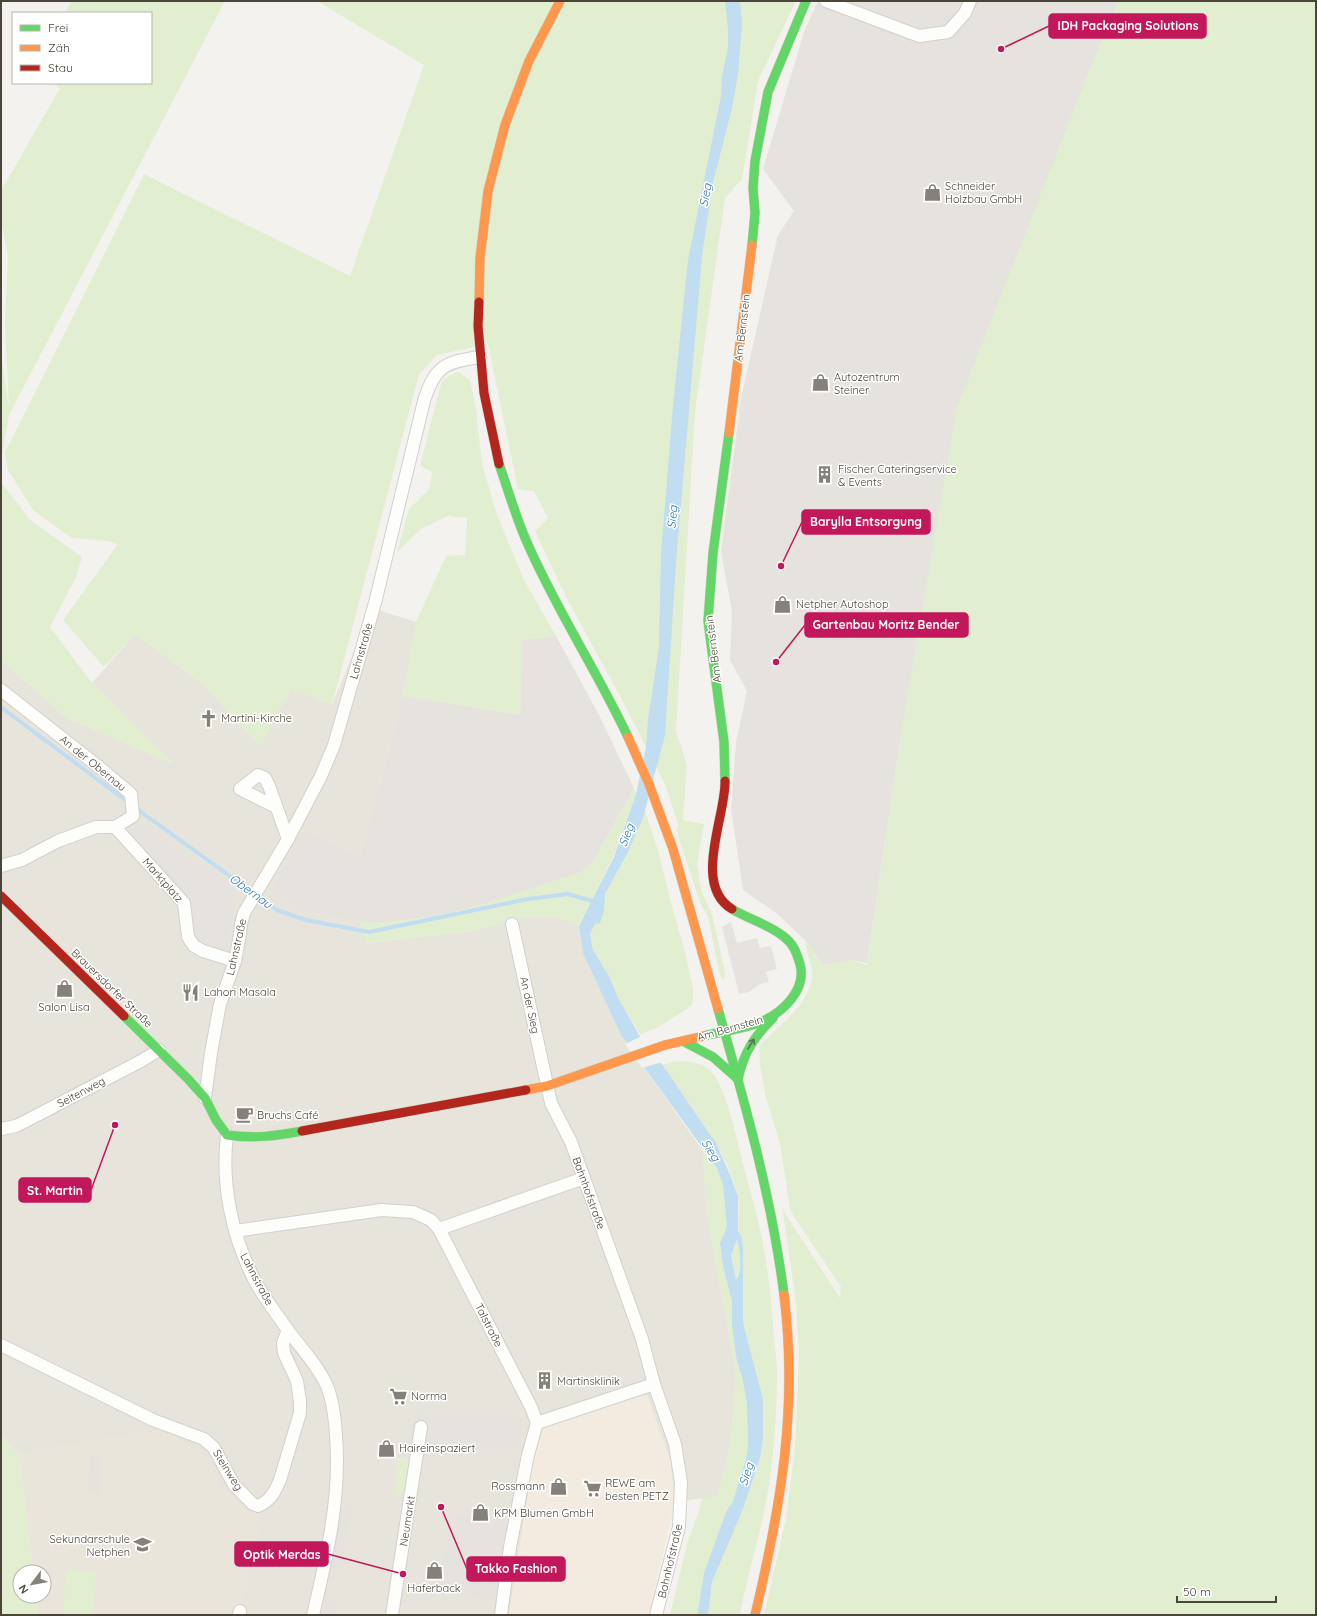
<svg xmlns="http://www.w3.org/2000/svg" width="1317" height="1616" font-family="Quicksand,sans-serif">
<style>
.residential{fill:#e7e4dc}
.commercial{fill:#f3ebdf}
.industrial{fill:#e6e2de}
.education{fill:#eae5da}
.green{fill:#e1eecf}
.parking{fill:#e6e3df}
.water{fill:#c0ddf1;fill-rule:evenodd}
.pier{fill:#f4f2ee}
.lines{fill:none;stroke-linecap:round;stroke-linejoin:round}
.stream{stroke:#c0ddf1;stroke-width:4}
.street-casing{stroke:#d2d0cb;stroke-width:14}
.fast-casing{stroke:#d3cfc5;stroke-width:10}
.slow-casing{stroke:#d3cfc5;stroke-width:10}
.jam-casing{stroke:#d3cfc5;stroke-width:10}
.street{stroke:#fdfdfc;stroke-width:12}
.fast{stroke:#63d668;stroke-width:9}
.slow{stroke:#ff974d;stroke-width:9}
.jam{stroke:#b3261e;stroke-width:9}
.oneway{stroke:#537749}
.labels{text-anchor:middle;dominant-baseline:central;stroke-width:3;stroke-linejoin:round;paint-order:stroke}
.poi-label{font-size:11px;fill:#4b4439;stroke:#fff;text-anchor:start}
.street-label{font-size:11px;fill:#4b4439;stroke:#fff}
.water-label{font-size:12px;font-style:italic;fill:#2e7ab2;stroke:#fff}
.leader{fill:none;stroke:#c2185b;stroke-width:1.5}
.callout-dot{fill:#c2185b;stroke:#fff;stroke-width:1.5}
.callout{fill:#c2185b;stroke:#c2185b;stroke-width:1.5}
.callout-label{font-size:12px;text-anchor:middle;font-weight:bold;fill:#fff}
</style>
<rect width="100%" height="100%" fill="#f4f2ee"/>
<!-- residential -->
<path class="residential" d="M372,608L416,622L403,696L360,857L303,829L305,912L360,922L367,943L473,931L522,918H559L579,926L583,953L621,1035L703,1151L706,1209L736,1373L731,1441L718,1496L675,1502L670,1460L647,1395L539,1425L509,1615H227L231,1606L240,1608L262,1518L225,1494L204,1457L163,1430L19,1454L1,1435V660L66,717L173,764L92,683L135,634L203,684L260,746L291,688L332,705Z"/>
<!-- commercial -->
<path class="commercial" d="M647,1395L670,1460L675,1502L649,1615H509L539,1425Z"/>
<!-- industrial -->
<g class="industrial">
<path d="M818,1H1119L1086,79L902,728L867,963L850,960L823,966L806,941L776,913L743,890L731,809L736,742L747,691L730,660L732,611L721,552L741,398L778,235L794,211L763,169L804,32Z"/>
<path d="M556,636L599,715L634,788L594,861L580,873L484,904L438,916L375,924L360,922V857L403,696L520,715L522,640Z"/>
</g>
<!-- education -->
<path class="education" d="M163,1430L204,1457L225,1494L263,1518L240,1608L231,1606L227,1615H38L35,1596H44V1572H33L19,1454Z"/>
<!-- green -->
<g class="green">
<path d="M72,1H225L9,415L1,462V354L9,408L5,324L8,256L1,221V191L60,88L52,83H151V13H65Z"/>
<path d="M317,1H796L758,81L742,179L725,198L695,412L676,731L687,765L683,820L704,824L697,863L701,890L712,914L725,973V978L722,980L719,971L708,916L701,905L676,830L679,827L665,784L620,696L566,597L535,531L548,518L534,491L518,489L488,344L437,355L419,374L332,705L291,689L260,746L203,684L135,634L104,667L63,620L118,544L108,541L72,538L33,510L8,470L5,452L144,174L350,276L424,65Z"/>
<path d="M1119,1H1316V1615H764L786,1519L795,1447L799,1355L796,1302L782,1206L786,1215L840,1298L841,1287L793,1215L790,1209L780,1143L766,1098L760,1065L759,1046C778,1026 808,1007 812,977C814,965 804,951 806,941L823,966L850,960L867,965L902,728L956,410L1086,79Z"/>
<path d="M458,372L470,380L476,410L482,464L497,515L524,580L556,636L522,640L520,715L403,696L416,622L446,556L465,555L467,518L448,516L421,529L397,552L409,509L430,488L432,472L420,466L442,380Z"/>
<path d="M1,482L30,520L82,557L76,577L50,627L92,683L175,765L66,717L1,660Z"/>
<path d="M634,788L636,794L614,855L579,926L559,918H522L473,931L366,943L360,922L375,924L438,916L484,904L580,873L594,861Z"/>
<path d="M645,811L659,854L672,907L685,952L693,989V1001L692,1005L687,1009L660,1026L640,1035L617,996L610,978L593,950L590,934L595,924L604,911L605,894L627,854Z"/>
<path d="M683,1061C692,1062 702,1064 709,1069C725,1084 736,1135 741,1156C747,1181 755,1205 760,1230C768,1266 772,1303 774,1340C775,1350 777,1361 777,1371C777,1412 774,1456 767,1497C760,1537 747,1575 740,1615H708L712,1582L743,1509L760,1458L763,1439V1399L743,1323V1249C742,1242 740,1237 739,1231C737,1221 740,1208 738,1197C729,1152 688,1102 662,1065L671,1062Z"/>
<path d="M703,1151L717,1168L723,1185L727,1227L720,1243L723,1266L732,1302V1325L736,1357L743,1381L747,1404L748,1444L746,1459L733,1501L726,1512L704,1573L697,1615H670L687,1544L699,1511L702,1498L718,1495L731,1441L736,1373L706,1209Z"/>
<path d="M737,1239C740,1252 743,1268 736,1280L735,1278L731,1256Z"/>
<path d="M1,1435L19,1454L33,1572H20V1596H35L38,1615H1Z"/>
<path d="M397,1458L412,1459L406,1495L396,1494Z"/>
<path d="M66,1570L96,1573L93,1615H63Z"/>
</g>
<!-- parking -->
<g class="parking">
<path d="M140,823L236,891L224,965L195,956L182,940L180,905L119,838Z"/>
<path d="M303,829L360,857V922L305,912L273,890Z"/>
<path d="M731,922L737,943L757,938L760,948L771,946L777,969L766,972L769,982L760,984L749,992L739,994L722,927Z"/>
<path d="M422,1409L430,1416L522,1419L518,1451L416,1442L405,1419Z"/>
<path d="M90,1455H100L99,1492H88Z"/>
<path d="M343,1501L351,1502L352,1506L340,1568L331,1566Z"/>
<path d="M452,1514L508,1525L494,1599L438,1589Z"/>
<path d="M325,1597L336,1599L332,1615H322Z"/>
</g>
<!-- water -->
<path class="water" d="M725,1H740L742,24L738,74L732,108L713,182L702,256L676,563L665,735L643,818L627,854L605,894L604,911L600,923L595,924L590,934L593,950L610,978L617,996L639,1035L664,1067L716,1143L731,1177L738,1197V1230L742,1238L743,1249V1323L763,1399V1439L760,1458L743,1509L712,1582L708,1615H697L704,1573L726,1512L733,1501L746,1459L748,1444L747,1404L743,1381L736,1357L732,1325V1302L723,1266L720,1243L727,1227L723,1185L717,1168L621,1035L583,953L579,926L614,857L636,794L646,747L648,720L659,647L661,554L673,406L688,260L721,96L722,77L728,48V29ZM737,1239C740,1251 743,1270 736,1280L731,1256Z"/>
<!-- pier -->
<path class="pier" d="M642,1036L662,1062L642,1068L625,1044Z"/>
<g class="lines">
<!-- stream -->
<g class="stream">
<path d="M1,707L129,803"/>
<path d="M134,807L277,910L306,920L369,932L528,899L568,894L596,902"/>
</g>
<defs>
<g id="street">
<path d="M826,1L919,36L948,32L965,13L970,1"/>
<path d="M1,690L99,767L131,794L133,816L115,827H96L58,841L22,860L1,866"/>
<path d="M276,807L240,789L258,775L265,778L269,786L288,839"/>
<path d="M115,827L184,903L188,937L194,946L203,951L235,961"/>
<path d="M512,924L551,1103L571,1142L642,1339L654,1384L675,1444L681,1483L679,1527L656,1615"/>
<path d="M205,1098L211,1053L220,1004L235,961L240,934L241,924L244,913L288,839L321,776L334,745L375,603L424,401C435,366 445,362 480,357"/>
<path d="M1,1129L16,1126L26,1121L141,1061L159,1050"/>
<path d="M227,1135C221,1184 232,1237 255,1281C264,1298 276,1313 287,1329C300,1347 317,1364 327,1386C333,1401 335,1419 336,1436C341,1496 327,1556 313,1615"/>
<path d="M439,1229L584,1178"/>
<path d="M235,1231L381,1210L413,1212L431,1220L439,1229L531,1407L537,1423L528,1455L510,1547L501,1615"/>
<path d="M1,1345L153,1420L204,1439L214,1448L234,1485L253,1504L258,1506C270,1501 275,1492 280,1480L300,1413V1401L297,1381L284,1353L283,1343L288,1330"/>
<path d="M537,1423L654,1384"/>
<path d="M239,1615L240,1611"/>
<path d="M392,1615L421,1427"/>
</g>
<g id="fast">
<path d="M752,245L755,213L753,188L755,161L768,92L806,1"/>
<path d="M499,464C509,492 517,522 530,549C559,614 598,673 628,737"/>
<path d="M725,781L724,742L708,621L713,553L729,433"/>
<path d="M718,1009C745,1103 772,1198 784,1295"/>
<path d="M124,1016L188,1079L205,1098L216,1120L227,1135C255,1139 275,1136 302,1131"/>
<path d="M704,1036C720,1032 746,1028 761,1022C783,1012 807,990 800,964C796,952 794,944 783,936C768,924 748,919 732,909"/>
<path d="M683,1041L713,1057L738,1079"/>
<path d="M738,1079C744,1052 754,1037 773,1018"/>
</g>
<g id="slow">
<path d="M479,302L480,258L488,191L505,125L529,61L560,1"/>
<path d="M729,433L752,245"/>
<path d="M628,737L649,784L673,849L718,1009"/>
<path d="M526,1090L547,1086L665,1045L704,1036"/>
<path d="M755,1615C781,1506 798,1408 784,1295"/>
</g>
<g id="jam">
<path d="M479,302L478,326L484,393L499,464"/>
<path d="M725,781C726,816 692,885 732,909"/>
<path d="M1,896L124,1016"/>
<path d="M302,1131L526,1090"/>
</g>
</defs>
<!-- street casing -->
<use href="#street" class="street-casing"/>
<!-- fast casing -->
<use href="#fast" class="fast-casing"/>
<!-- slow casing -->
<use href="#slow" class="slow-casing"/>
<!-- jam casing -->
<use href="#jam" class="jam-casing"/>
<!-- street -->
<use href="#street" class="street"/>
<!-- fast -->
<use href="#fast" class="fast"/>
<!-- slow -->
<use href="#slow" class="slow"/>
<!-- jam -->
<use href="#jam" class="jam"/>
</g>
<!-- one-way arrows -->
<defs><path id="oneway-shaft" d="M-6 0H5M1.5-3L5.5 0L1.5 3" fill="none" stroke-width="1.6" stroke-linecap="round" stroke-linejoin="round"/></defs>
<use class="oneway" href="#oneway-shaft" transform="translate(751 1044) rotate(-58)"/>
<!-- icons -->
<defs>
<symbol id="shop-bare" viewBox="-9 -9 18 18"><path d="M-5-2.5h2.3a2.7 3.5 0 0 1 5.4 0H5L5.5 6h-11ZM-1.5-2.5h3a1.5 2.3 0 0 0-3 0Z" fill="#868178" stroke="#fff" stroke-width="2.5" paint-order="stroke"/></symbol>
<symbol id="building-bare" viewBox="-9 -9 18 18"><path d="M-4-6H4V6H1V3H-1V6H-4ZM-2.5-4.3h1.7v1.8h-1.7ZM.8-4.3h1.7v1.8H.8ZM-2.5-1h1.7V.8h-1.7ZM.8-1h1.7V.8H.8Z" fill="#868178" stroke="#fff" stroke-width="2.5" paint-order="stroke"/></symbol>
<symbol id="church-bare" viewBox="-9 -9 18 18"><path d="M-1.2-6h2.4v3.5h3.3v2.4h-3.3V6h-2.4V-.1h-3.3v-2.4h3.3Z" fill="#868178" stroke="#fff" stroke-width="2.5" paint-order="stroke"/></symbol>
<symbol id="restaurant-bare" viewBox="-9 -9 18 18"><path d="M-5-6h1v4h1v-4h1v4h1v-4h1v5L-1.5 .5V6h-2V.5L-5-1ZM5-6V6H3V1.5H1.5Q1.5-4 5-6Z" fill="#868178" stroke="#fff" stroke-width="2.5" paint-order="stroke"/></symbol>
<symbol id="cafe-bare" viewBox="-9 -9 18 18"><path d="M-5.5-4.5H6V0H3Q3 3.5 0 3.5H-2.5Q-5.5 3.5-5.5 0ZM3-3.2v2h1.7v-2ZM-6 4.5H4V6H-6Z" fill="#868178" stroke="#fff" stroke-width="2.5" paint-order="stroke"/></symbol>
<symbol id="supermarket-bare" viewBox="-9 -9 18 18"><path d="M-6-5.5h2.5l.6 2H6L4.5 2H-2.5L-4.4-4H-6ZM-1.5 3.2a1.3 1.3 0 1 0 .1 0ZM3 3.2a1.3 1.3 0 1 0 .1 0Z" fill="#868178" stroke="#fff" stroke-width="2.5" paint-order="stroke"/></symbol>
<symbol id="school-bare" viewBox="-9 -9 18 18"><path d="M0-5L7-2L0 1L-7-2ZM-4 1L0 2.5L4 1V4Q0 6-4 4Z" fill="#868178" stroke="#fff" stroke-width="2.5" paint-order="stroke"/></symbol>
</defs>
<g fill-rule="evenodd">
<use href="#shop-bare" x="920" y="180" width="25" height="25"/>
<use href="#shop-bare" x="808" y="370" width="25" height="25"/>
<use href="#building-bare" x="812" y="462" width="25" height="25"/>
<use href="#shop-bare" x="770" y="592" width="25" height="25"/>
<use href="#church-bare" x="196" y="706" width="25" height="25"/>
<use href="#shop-bare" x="52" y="976" width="25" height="25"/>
<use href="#restaurant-bare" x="178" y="980" width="25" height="25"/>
<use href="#cafe-bare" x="232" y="1102" width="25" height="25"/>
<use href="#building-bare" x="532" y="1368" width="25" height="25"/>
<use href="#supermarket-bare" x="386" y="1384" width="25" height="25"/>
<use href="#shop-bare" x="374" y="1436" width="25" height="25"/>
<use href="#shop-bare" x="546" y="1474" width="25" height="25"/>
<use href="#supermarket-bare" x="580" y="1476" width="25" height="25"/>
<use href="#shop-bare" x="468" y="1500" width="25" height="25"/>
<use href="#school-bare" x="130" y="1532" width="25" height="25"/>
<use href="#shop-bare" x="422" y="1558" width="25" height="25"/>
</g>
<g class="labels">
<!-- poi labels -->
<g class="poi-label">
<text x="945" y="186">Schneider<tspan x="945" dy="13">Holzbau GmbH</tspan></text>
<text x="834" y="377">Autozentrum<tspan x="834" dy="13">Steiner</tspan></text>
<text x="838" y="469">Fischer Cateringservice<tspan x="838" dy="13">&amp; Events</tspan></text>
<text x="796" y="604">Netpher Autoshop</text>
<text x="221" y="718">Martini-Kirche</text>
<text x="204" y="992">Lahori Masala</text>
<text x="64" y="1007" text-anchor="middle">Salon Lisa</text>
<text x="257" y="1115">Bruchs Café</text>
<text x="557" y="1381">Martinsklinik</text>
<text x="411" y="1396">Norma</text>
<text x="399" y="1448">Haireinspaziert</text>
<text x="605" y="1483">REWE am<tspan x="605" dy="13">besten PETZ</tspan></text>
<text x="545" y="1486" text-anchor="end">Rossmann</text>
<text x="494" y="1513">KPM Blumen GmbH</text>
<text x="130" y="1539" text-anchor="end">Sekundarschule<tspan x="130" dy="13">Netphen</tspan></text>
<text x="434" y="1588" text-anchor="middle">Haferback</text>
</g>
<!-- street labels -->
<g class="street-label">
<text transform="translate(742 328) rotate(-83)">Am Bernstein</text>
<text transform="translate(713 649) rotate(-97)">Am Bernstein</text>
<text transform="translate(361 651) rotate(-74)">Lahnstraße</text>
<text transform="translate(93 763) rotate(39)">An der Obernau</text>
<text transform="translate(163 880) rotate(49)">Marktplatz</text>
<text transform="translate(236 947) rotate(-77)">Lahnstraße</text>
<text transform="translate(112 988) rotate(44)">Brauersdorfer Straße</text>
<text transform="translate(530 1005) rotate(78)">An der Sieg</text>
<text transform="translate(730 1028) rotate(-16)">Am Bernstein</text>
<text transform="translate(81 1092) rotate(-28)">Seitenweg</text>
<text transform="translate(589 1193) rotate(70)">Bahnhofstraße</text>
<text transform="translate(257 1279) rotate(62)">Lahnstraße</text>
<text transform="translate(489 1325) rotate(63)">Talstraße</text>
<text transform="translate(228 1470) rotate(58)">Steinweg</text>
<text transform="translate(407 1521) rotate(-81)">Neumarkt</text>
<text transform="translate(670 1561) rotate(-77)">Bahnhofstraße</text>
</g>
<!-- water labels -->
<g class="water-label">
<text transform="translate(705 195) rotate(-79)">Sieg</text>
<text transform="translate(672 517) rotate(-85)">Sieg</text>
<text transform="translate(626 835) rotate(-69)">Sieg</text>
<text transform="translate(251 891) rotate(36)">Obernau</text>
<text transform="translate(711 1150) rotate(58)">Sieg</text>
<text transform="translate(746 1474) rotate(-73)">Sieg</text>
</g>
</g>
<!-- callouts -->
<path class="leader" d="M1001 49L1049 26M781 566L802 522M776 662L805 625M115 1125L91 1190M403 1574L328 1554M441 1507L467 1569"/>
<g class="callout-dot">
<circle cx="1001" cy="49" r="4"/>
<circle cx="781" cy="566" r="4"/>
<circle cx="776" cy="662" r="4"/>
<circle cx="115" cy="1125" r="4"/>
<circle cx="403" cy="1574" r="4"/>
<circle cx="441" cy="1507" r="4"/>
</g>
<g class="callout">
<rect x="1049" y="14" width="157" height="24" rx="4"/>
<rect x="802" y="510" width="128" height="24" rx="4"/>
<rect x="805" y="613" width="163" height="24" rx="4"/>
<rect x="19" y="1178" width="72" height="24" rx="4"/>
<rect x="235" y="1542" width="93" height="24" rx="4"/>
<rect x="467" y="1557" width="98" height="24" rx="4"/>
</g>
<g class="callout-label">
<text x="1128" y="30">IDH Packaging Solutions</text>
<text x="866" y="526">Barylla Entsorgung</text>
<text x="886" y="629">Gartenbau Moritz Bender</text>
<text x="55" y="1195">St. Martin</text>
<text x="282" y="1559">Optik Merdas</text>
<text x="516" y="1573">Takko Fashion</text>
</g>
<!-- border -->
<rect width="1317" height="1616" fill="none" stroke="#4b4439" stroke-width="4"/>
<!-- legend -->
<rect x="12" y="12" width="140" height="72" fill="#ffffff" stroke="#b7b4b0"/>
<rect x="20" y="25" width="20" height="6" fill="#63d668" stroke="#b7b4b0"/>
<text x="48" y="32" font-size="12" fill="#4b4439">Frei</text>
<rect x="20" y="45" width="20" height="6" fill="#ff974d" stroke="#b7b4b0"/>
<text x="48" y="52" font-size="12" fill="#4b4439">Zäh</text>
<rect x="20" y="65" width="20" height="6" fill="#b3261e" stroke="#b7b4b0"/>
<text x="48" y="72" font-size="12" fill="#4b4439">Stau</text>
<!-- north arrow -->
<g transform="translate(32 1584) rotate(238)"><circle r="19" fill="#ffffff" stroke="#b7b4b0"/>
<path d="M0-3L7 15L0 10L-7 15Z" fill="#868178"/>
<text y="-6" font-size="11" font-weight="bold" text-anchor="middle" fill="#4b4439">N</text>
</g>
<!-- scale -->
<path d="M1177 1596v6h99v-6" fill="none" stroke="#4b4439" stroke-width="2"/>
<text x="1183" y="1596" font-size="12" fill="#4b4439" stroke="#ffffff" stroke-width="3" paint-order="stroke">50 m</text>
</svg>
